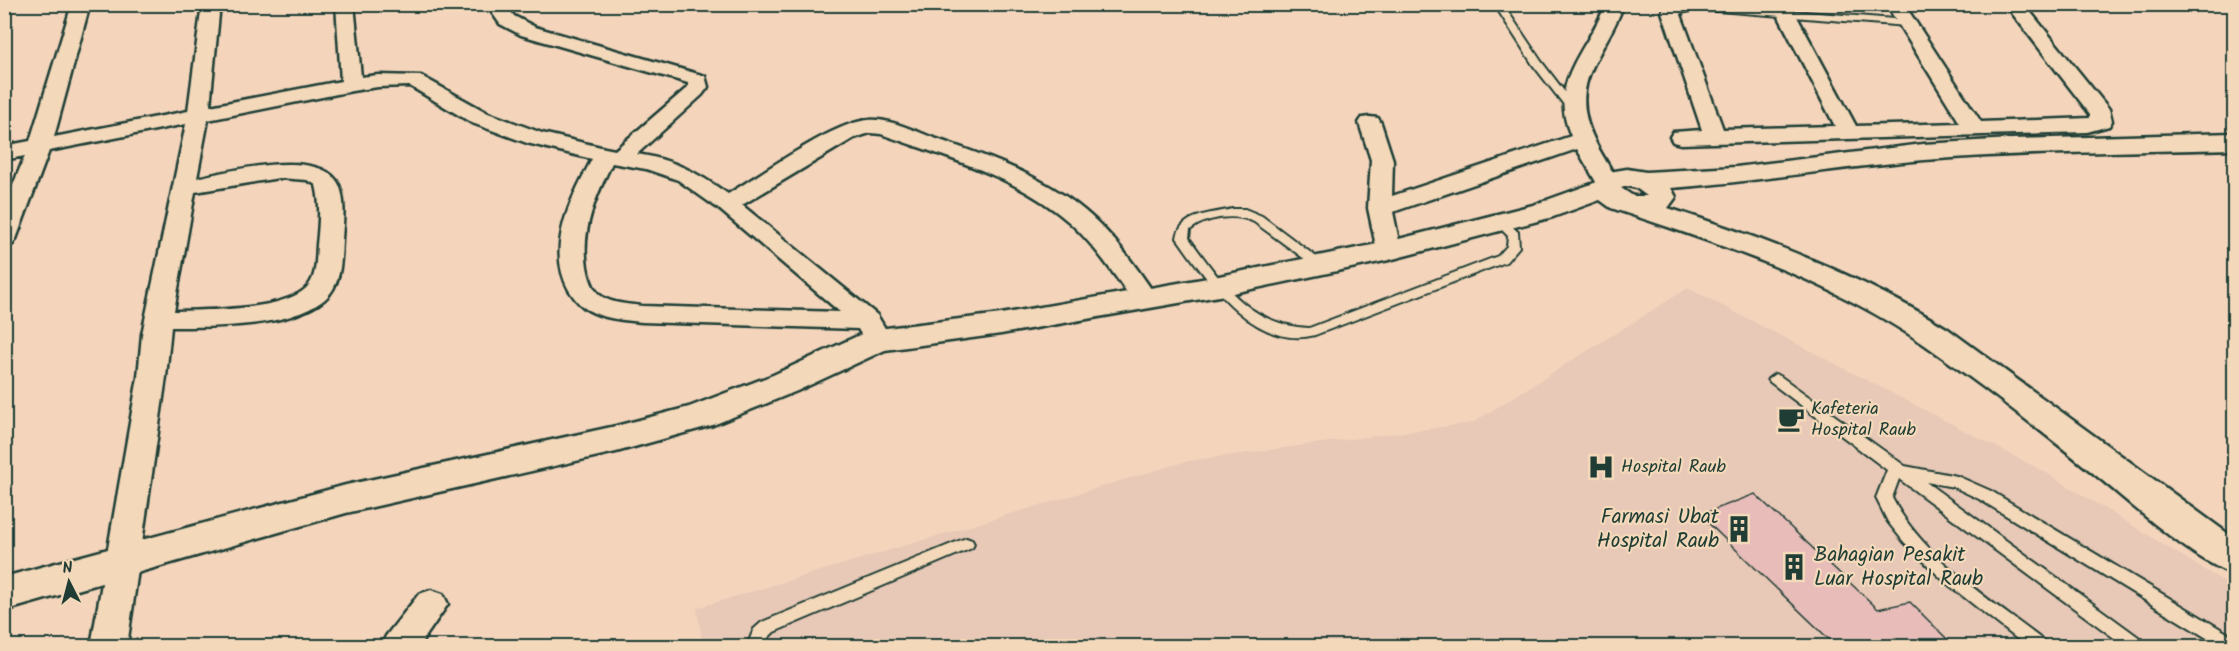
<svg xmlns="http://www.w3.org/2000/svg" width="2239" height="651" font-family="Kalam,sans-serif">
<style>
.built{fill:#e8c8b6}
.building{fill:#e7bcb9;stroke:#1f3d34;stroke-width:1.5}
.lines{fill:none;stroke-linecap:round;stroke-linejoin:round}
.lane-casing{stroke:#1f3d34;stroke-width:4}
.street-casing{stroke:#1f3d34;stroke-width:5}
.secondary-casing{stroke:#1f3d34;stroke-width:5}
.lane{fill:#f3d8ba;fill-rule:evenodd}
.street{fill:#f3d8ba;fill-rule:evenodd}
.secondary{fill:#f3d8ba;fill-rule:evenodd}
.labels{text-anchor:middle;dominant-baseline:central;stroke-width:4.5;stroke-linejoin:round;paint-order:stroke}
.poi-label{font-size:18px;fill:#1f3d34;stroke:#f3d8ba;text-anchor:start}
.near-poi-label{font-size:21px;fill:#1f3d34;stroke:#f3d8ba;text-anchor:end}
</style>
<rect width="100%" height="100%" fill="#f4d5bc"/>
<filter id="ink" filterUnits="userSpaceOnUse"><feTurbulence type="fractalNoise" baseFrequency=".0167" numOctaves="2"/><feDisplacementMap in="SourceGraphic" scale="12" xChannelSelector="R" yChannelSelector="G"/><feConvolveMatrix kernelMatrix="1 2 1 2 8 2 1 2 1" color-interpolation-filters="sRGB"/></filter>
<g filter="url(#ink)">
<!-- built -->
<path class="built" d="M1688,288L2045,472L2234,588V646H703L697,608L1187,461L1472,423Z"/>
<!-- building -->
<path class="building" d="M1755,494L1878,609L1910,602L1954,646H1836L1700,515Z"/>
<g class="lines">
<defs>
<g id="lane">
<path d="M1494,4H1503L1541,61L1577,108L1576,110H1568L1533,65Z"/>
<path d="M1691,5H1718L1907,20L1912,23L1907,26L1718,11H1691L1671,15L1666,12Z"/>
<path d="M1232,209H1245L1262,216L1327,265L1325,268H1317L1254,222C1236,213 1205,217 1190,230L1189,238C1222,283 1248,325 1309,328L1498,256L1507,246L1508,236L1494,222L1496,219H1504L1518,232L1519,247L1506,262L1315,335C1254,351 1206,279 1177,238C1180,214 1212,214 1232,209Z"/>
<path d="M1775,374L1780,376L1905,466L1957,476L1991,491L2234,637V646H2220L1979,499L1954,487L1926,482L2144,641L2147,646H2125L1899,479L1892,498C1924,559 1991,600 2044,641L2047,646H2026L1945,582L1904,542L1888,522L1876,498L1887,470L1770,382L1768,379Z"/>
<path d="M966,538L972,540L974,544L972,548L774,632L768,638L765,646H747L754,629L762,622Z"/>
</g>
<g id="street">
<path d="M72,4H90L54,137L188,111L202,4H220L210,106L341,81L336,4H354L361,77L378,75L421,76L488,113L542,133L605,148L615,150L688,87V83L521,35L500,24L486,4H505L514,16L535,27L705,76L708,87L702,95L637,154C675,160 696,172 728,194C760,175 834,122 868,120C890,118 914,131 934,138C986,156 1042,175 1085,211C1114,235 1137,268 1158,299L1154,305L1145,307L1136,305C1115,276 1095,245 1069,222C1017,176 945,157 881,134L870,133L854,138L742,205L877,315L892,340L888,346L878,349L868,346L858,329L642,322C624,320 604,319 588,310C580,306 574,298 569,290C545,247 572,197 592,159L527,143L472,123L410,86L378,87L352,91L208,120L197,178C229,171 322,147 339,185C346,201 343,223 342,239C341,259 342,284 325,299C290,328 215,327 171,327L166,377L127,646H91L138,377L142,334L186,124L49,151L16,239L13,244L4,246V207L25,156L4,160V146L30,141ZM612,163L646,169L678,180L719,209L840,312L642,306C628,304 613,304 601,296C592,289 589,277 587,267C581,229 596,196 612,163ZM279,178L307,180L316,185C321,205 319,225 317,245C316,258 317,276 308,286C287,311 206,310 174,311L195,192Z"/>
<path d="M1606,4H1624C1616,26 1603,45 1593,66C1570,111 1597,146 1620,184L1616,189L1608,191L1600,189L1577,149L1393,212L1401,251L1398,256L1389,258L1380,256L1377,251L1368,208L1371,160L1359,123L1362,118L1370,117L1378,118L1381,123L1393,160L1392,196L1571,136C1547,81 1587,52 1606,4Z"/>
<path d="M1886,4H1904L1981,122L2090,118V114L2005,4H2024L2109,109L2112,121L2109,126L2087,132L1681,144L1673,142L1670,137L1673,132L1702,130L1662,12L1664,8H1678L1680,12L1723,129L1835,126L1777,13L1779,9H1793L1795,13L1856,126L1960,123Z"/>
<path d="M431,590L443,594L448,604L419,646H381L386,636L419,594Z"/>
</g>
<path id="secondary" d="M2234,133V149C2131,152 2027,152 1924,160C1840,167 1756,182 1671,188L1676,197L1668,208C1766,239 1860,275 1948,329L2234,538V574C2192,560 2134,506 2098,477C2042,431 1985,387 1925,345C1831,280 1719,244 1611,208L1600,200L1553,217L1389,260L1219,296L1001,334L885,350L797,391L713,425L616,452L346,513L4,611V577L346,485L616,426L689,407L773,375L866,332L878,329L1001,314L1219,276L1387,242L1533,205L1597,182L1609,172L1627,169L1646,172L1736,167L1923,144L2012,139ZM1627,186L1636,188L1647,196H1633L1621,188Z"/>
</defs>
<!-- lane casing -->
<use href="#lane" class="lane-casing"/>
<!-- street casing -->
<use href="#street" class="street-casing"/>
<!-- secondary casing -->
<use href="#secondary" class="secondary-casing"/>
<!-- lane -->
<use href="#lane" class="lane"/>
<!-- street -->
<use href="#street" class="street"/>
<!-- secondary -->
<use href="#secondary" class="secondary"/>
</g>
</g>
<!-- icons -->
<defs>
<symbol id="cafe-bare" viewBox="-9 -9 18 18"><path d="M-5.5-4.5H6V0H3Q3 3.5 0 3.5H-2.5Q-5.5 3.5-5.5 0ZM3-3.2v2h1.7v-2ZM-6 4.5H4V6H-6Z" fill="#1f3d34" stroke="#f3d8ba" stroke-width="2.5" paint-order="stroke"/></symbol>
<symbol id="hospital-bare" viewBox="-9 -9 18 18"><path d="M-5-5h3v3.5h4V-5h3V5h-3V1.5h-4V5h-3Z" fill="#1f3d34" stroke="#f3d8ba" stroke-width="2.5" paint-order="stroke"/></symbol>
<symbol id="building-bare" viewBox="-9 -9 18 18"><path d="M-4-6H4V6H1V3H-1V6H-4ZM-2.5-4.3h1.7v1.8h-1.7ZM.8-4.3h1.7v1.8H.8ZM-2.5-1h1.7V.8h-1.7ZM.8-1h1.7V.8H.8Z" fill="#1f3d34" stroke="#f3d8ba" stroke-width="2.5" paint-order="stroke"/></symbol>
</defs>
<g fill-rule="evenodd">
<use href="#cafe-bare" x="1772" y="400" width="38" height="38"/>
<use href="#hospital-bare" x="1582" y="448" width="38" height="38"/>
<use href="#building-bare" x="1720" y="510" width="38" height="38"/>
<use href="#building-bare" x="1775" y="548" width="38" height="38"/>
</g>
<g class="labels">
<!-- poi labels -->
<g class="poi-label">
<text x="1811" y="409">Kafeteria<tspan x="1811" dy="21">Hospital Raub</tspan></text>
<text x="1621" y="467">Hospital Raub</text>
</g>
<!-- near-poi labels -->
<g class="near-poi-label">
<text x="1719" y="517">Farmasi Ubat<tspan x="1719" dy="24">Hospital Raub</tspan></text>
<text x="1814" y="555" text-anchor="start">Bahagian Pesakit<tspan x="1814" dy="24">Luar Hospital Raub</tspan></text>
</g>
</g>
<!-- margin -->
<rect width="2239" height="651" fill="none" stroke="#f3d8ba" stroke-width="24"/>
<rect x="12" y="12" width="2215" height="627" fill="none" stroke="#1f3d34" stroke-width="2" filter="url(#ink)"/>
<!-- north arrow -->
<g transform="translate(69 582) rotate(354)" stroke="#f3d8ba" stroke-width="4.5" paint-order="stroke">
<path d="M0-4.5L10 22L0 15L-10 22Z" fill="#1f3d34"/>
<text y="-9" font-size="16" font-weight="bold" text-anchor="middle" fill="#1f3d34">N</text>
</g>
</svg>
